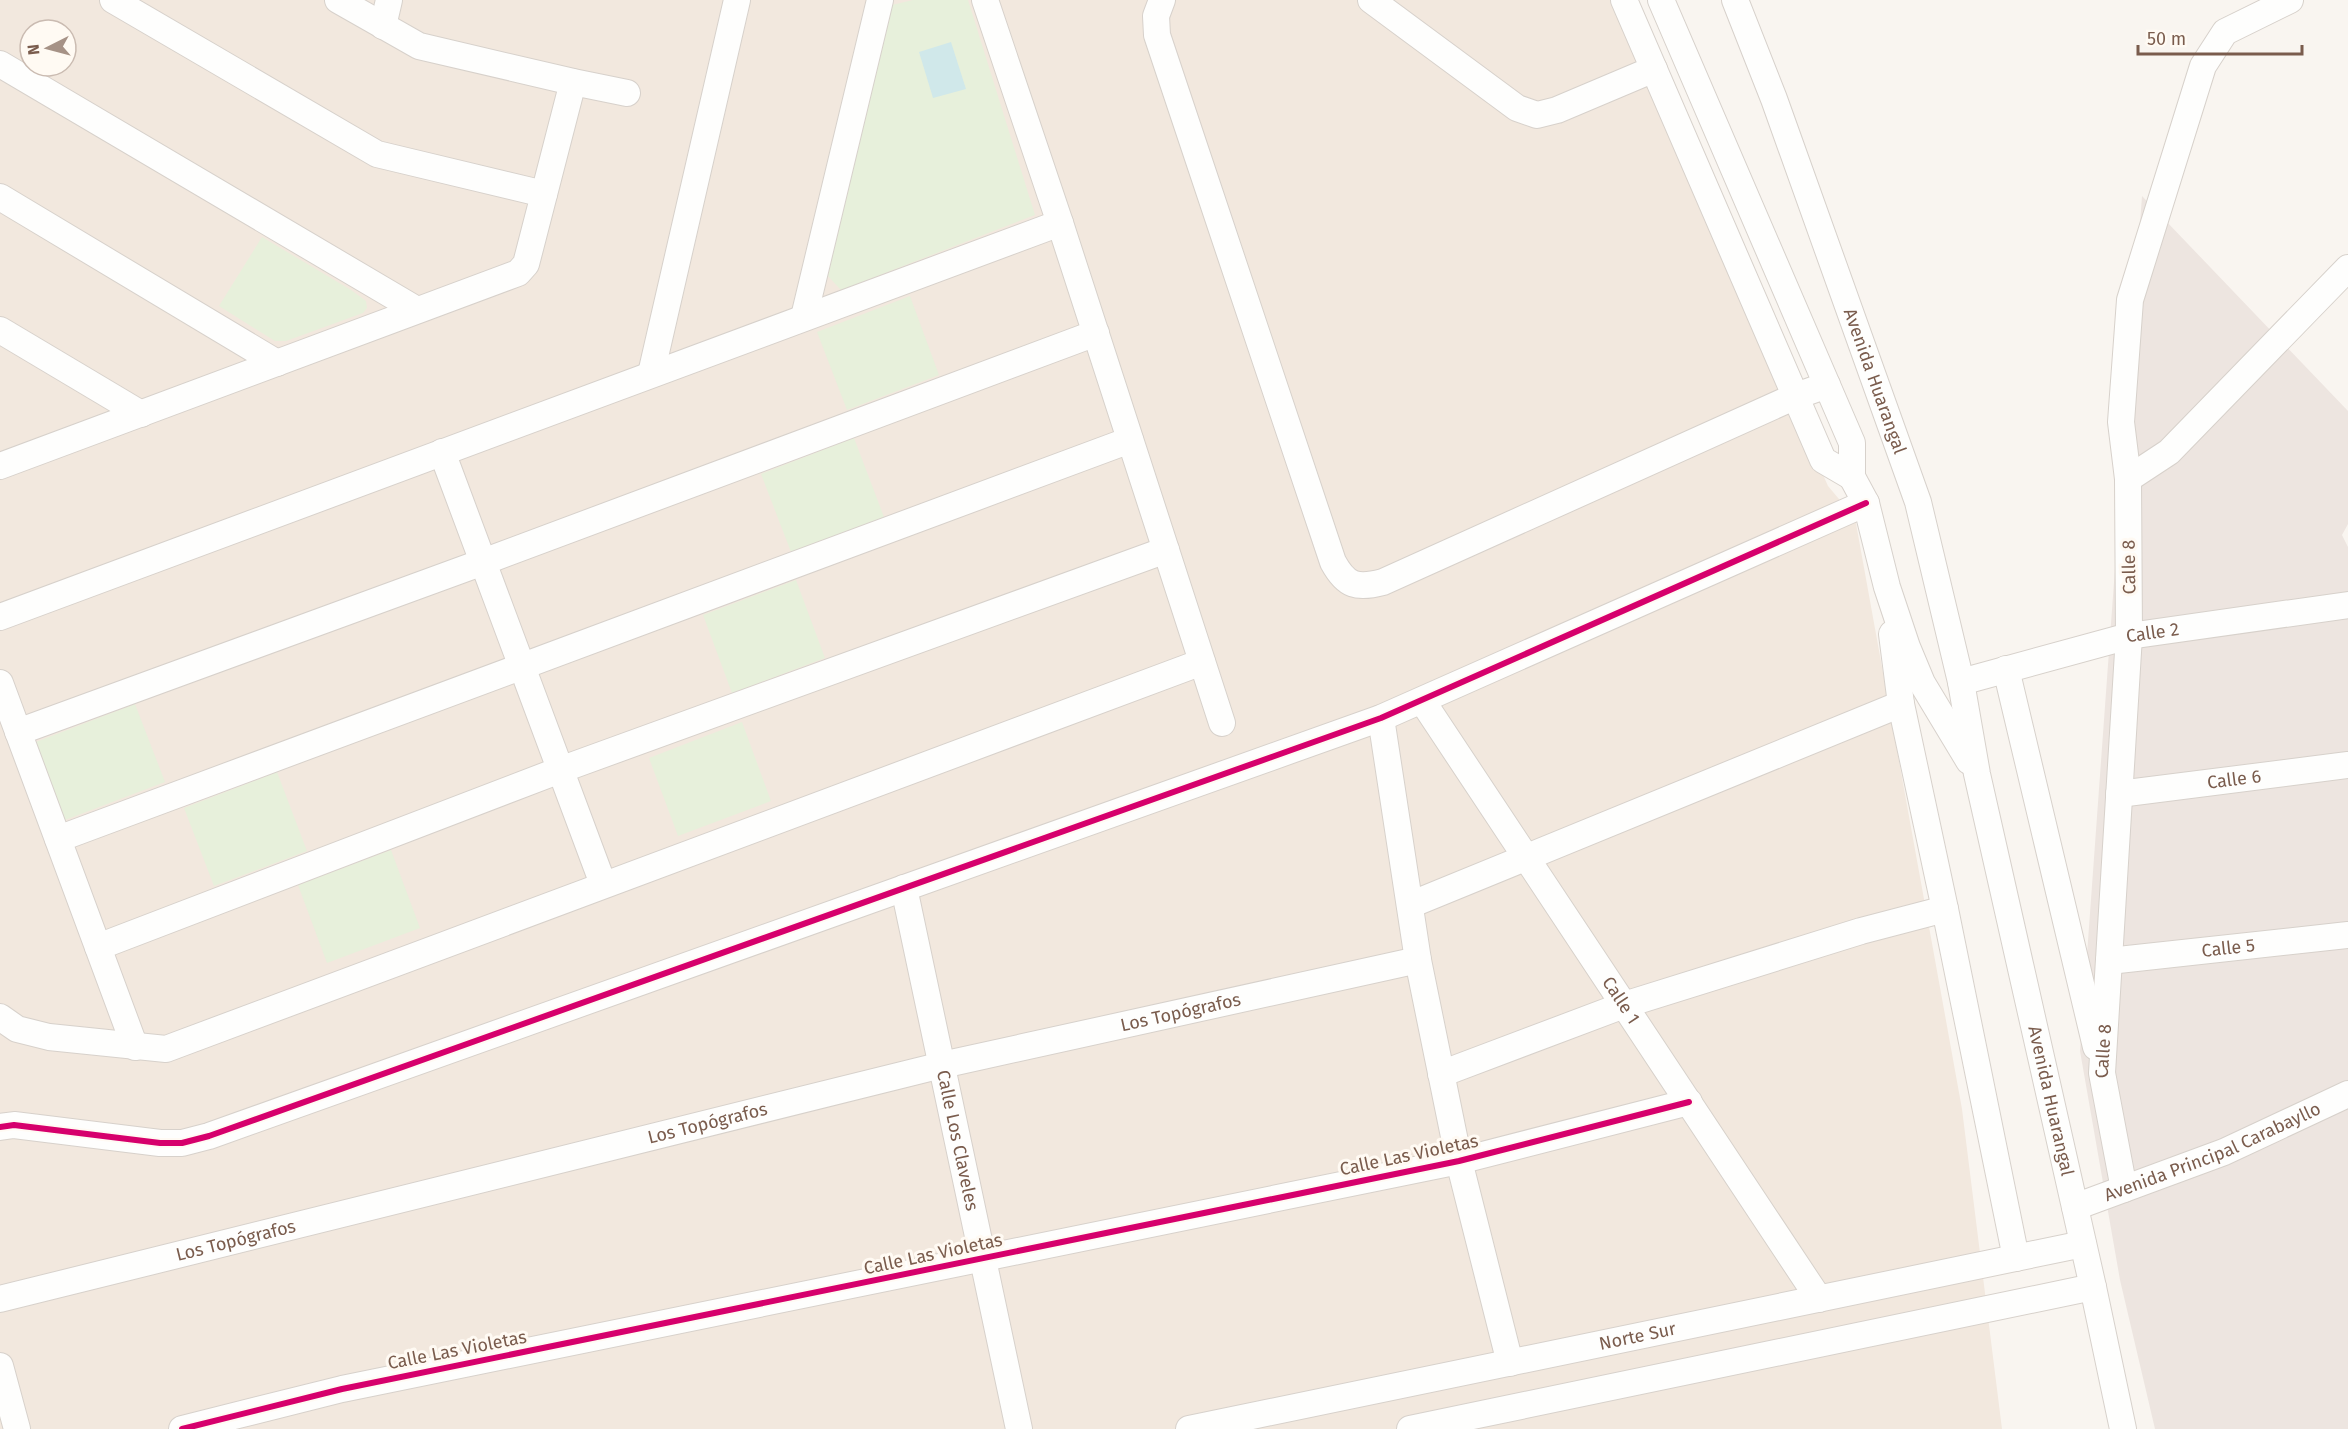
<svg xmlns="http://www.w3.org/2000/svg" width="2348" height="1429" font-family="'Fira Sans',sans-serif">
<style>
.residential{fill:#f2e8de;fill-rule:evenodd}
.industrial{fill:#ede5e0}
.green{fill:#e7f0db}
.water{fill:#d0e8ea}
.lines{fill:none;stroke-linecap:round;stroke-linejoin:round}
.minor-casing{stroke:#d7d1cb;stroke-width:28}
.minor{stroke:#fefefd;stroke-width:26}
.cycleway-casing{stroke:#fffaf3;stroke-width:10}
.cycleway{stroke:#d6006c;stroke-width:6}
.labels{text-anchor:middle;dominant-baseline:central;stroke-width:6;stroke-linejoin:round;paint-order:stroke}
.street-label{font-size:18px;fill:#7a5c4d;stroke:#fffaf3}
</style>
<rect width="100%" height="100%" fill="#f9f5f0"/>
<!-- residential -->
<path class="residential" d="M0,0H1614L1828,486L1855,518L1962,1109L2002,1429H0ZM30,30H66V66H30Z"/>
<!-- industrial -->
<path class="industrial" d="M2142,196L2348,411V524L2342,535L2348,547V1429H2155L2120,1280L2080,1051Z"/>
<!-- green -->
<g class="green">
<path d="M913,0H968L1035,215L841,290L826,274L892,5Z"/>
<path d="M262,237L351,290L366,301L367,308L363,313L286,341H275L219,306Z"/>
<path d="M910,296L939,375L847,410L817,332Z"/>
<path d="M854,438L884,517L791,552L761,474Z"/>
<path d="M796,580L825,658L732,693L703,615Z"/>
<path d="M135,704L165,782L65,820L36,742Z"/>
<path d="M742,722L771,801L678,836L649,758Z"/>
<path d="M277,772L307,851L214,886L184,808Z"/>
<path d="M391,850L420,928L327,963L298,885Z"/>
</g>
<!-- water -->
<path class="water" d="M951,42L966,89L933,98L919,52Z"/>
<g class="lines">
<defs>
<g id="minor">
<path d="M113,0L377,154L544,194"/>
<path d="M338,0L419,46L573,82L627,93"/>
<path d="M985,0L1060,223L1222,723"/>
<path d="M1162,0L1156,16L1157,35L1333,562C1346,586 1357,589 1383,582L1796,396L1827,385"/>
<path d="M1371,0L1517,108L1537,115L1557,110L1654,69"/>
<path d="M1624,0L1823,460L1852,477"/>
<path d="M1661,0L1852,443V477L1866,503L1887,587L1907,647L1922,683L1969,761"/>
<path id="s1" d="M1735,0L1774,99L1918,502L1961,682L1977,774L2093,1287L2123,1429"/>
<path d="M383,26L389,0"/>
<path d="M0,64L417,310"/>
<path d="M0,197L277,363"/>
<path d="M804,317L880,0"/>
<path d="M0,330L141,414"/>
<path d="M651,374L737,0"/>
<path d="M442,452L603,884"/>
<path d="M0,466L518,273L526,264L573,82"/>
<path d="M2128,479L2169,452L2348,268"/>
<path d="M0,617L1060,223"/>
<path d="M1892,634L1901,704L1945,909L2016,1258"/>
<path d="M2006,669L2096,1047"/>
<path id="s2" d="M1961,682L2129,636L2348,605"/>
<path d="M0,683L135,1047"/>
<path id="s3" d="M1423,702L1819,1299"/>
<path d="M1381,718L1418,960L1459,1161L1510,1363"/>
<path d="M18,732L483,562L1096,333"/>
<path id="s4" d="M2119,794L2348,765"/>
<path d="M58,839L1130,440"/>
<path id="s5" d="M904,888L1019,1429"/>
<path d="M1410,905L1901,704"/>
<path d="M98,947L560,770L1166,550"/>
<path id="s6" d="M2109,961L2348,935"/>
<path d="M0,1017L17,1029L49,1037L166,1049L1202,662"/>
<path d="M1441,1074L1624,1005L1861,931L1945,909"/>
<path d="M0,1127L14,1125L160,1143H182L209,1136L1381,718L1866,503"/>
<path id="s7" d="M2124,1189L2102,1073L2129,636L2128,479L2121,422L2130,300L2203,66L2225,32L2290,0"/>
<path id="s8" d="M2075,1207L2224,1152L2348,1094"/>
<path id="s9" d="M0,1299L942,1065L1418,960"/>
<path d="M0,1366L17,1429"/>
<path d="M182,1429L342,1389L1459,1161L1689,1102"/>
<path id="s10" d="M1189,1429L2083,1244"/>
<path d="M1410,1429L2093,1287"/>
</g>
</defs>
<!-- minor casing -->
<use href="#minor" class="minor-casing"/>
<!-- minor -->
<use href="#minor" class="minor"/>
<defs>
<g id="cycleway">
<path d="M0,1127L14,1125L160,1143H182L209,1136L1381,718L1866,503"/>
<path d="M182,1429L342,1389L1459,1161L1689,1102"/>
</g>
</defs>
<!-- cycleway casing -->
<use href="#cycleway" class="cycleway-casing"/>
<!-- cycleway -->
<use href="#cycleway" class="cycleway"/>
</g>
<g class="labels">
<!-- street labels -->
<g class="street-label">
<text stroke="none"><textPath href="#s1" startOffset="406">Avenida Huarangal</textPath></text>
<text transform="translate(2129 567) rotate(-91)">Calle 8</text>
<text stroke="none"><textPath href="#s2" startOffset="198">Calle 2</textPath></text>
<text stroke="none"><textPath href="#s4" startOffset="116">Calle 6</textPath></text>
<text stroke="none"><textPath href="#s6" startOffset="120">Calle 5</textPath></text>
<text stroke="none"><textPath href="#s3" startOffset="358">Calle 1</textPath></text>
<text stroke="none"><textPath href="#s9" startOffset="1215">Los Topógrafos</textPath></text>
<text stroke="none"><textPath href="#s7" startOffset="140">Calle 8</textPath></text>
<text stroke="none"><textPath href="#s1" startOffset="1148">Avenida Huarangal</textPath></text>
<text stroke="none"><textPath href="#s9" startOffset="729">Los Topógrafos</textPath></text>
<text stroke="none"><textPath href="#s5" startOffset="258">Calle Los Claveles</textPath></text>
<text stroke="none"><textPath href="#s8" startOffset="148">Avenida Principal Carabayllo</textPath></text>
<text transform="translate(1409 1155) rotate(-12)">Calle Las Violetas</text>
<text stroke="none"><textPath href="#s9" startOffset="243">Los Topógrafos</textPath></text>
<text transform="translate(933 1254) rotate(-12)">Calle Las Violetas</text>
<text stroke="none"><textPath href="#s10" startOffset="458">Norte Sur</textPath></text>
<text transform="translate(457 1350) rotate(-11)">Calle Las Violetas</text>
</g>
</g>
<!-- north arrow -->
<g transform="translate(48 48) rotate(264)"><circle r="28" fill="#fffaf3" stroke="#cabbb1" stroke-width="1.5"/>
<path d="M0-4.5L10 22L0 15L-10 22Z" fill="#a69286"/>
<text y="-9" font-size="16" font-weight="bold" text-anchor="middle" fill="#7a5c4d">N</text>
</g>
<!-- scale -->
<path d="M2138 45v9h164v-9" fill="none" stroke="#7a5c4d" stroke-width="3"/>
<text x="2147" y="45" font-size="18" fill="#7a5c4d" stroke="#fffaf3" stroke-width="4.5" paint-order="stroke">50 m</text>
</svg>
